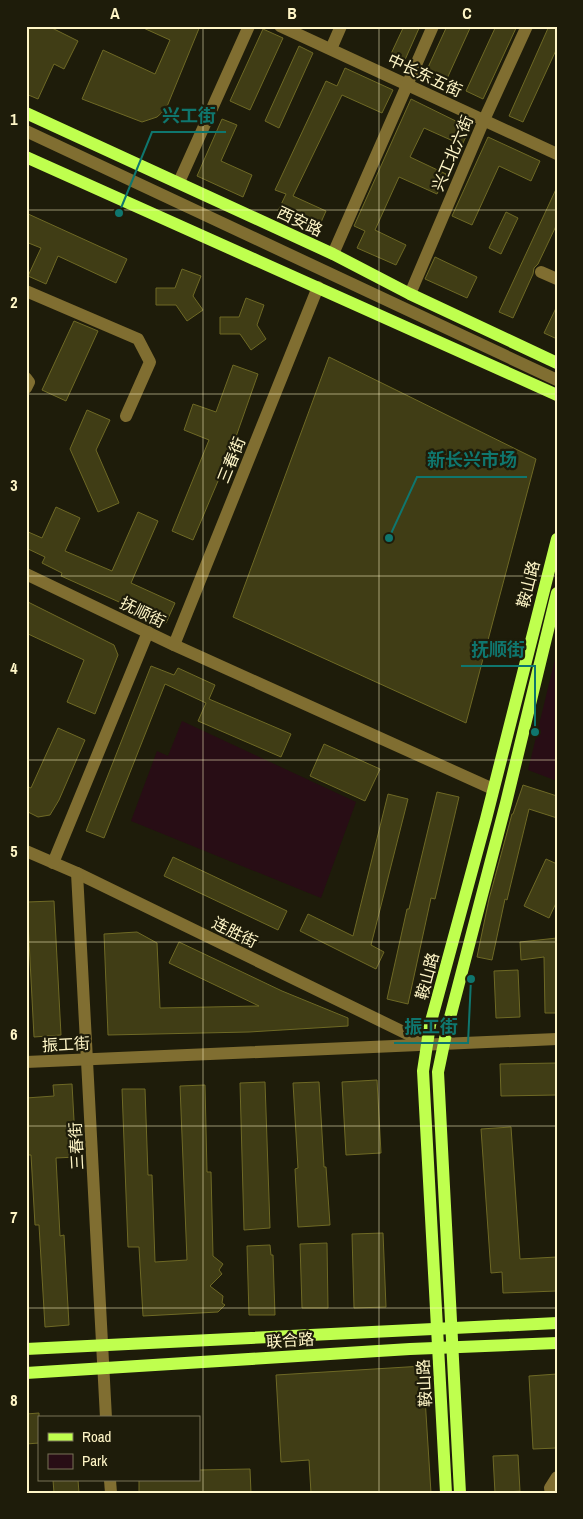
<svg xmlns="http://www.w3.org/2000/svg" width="583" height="1519" font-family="'Archivo Narrow','Noto Sans SC',sans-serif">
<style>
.green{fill:#280d15}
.building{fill:#403d15;stroke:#6e6925}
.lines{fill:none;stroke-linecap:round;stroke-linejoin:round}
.minor{stroke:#806e31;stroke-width:12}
.major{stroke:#bfff4e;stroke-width:12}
.grid{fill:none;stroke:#fff6c7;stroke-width:1;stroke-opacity:0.55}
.labels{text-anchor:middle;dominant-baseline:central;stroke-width:4.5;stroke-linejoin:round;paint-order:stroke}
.street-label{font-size:16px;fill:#fff6c7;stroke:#1e1c0a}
.leader{fill:none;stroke:#0f766e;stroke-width:2}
.callout-dot{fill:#0f766e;stroke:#1e1c0a;stroke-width:2}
.callout-label{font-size:18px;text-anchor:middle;font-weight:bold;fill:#0f766e;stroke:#1e1c0a;stroke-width:4.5;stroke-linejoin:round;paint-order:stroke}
.neatline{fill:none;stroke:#fff6c7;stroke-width:2}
.grid-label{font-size:16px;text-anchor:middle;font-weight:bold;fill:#fff6c7}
</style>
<rect width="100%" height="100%" fill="#1e1c0a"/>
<!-- green -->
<g class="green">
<path d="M557,651V781L528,770Z"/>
<path d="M182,721L356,802L321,898L131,821L157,751L168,756Z"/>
</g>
<!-- building -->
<g class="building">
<path d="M26,26H48L78,41L64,69L54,64L38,99L26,94Z"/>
<path d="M139,26H200L166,109L157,117L142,122L82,99L103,50L155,74L170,40Z"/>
<path d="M404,26H420L404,62L390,56Z"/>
<path d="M447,26H471L445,83L425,74Z"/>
<path d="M496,26H517L483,99L466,91Z"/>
<path d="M549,26H557V48L523,122L509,116Z"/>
<path d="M263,29L283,38L250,110L230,101Z"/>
<path d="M299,46L313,53L279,128L265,121Z"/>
<path d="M345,68L393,90L382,113L342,95L293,196L326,211L318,229L278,211L286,194L275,190L326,81L337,86Z"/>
<path d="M411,99L470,128L462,145L424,128L410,157L446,174L437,194L399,177L375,230L406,245L396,265L357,248L365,231L354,226Z"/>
<path d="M222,119L237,125L221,161L252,175L243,197L197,176Z"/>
<path d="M488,137L540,161L531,181L499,166L472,225L452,216Z"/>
<path d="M557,187V224L538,264L534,268L533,274L513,318L499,312Z"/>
<path d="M506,212L518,218L501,254L489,248Z"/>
<path d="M26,213L127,259L116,283L58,256L46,284L28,276L41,248L26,242Z"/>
<path d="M435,257L477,277L467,298L425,279Z"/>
<path d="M182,269L201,276L193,296L203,310L187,321L176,305H156V288H175Z"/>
<path d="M246,298L264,305L257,325L266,339L251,350L240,334H220V317H239Z"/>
<path d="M557,306V339L544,333Z"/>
<path d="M74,321L98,331L66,401L42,390Z"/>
<path d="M329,357L536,459L466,723L233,617Z"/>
<path d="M233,365L258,374L232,448L193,540L172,531L209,440L184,430L193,404L216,412Z"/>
<path d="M87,410L110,420L96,450L119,503L98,512L70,449Z"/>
<path d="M56,507L80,518L65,551L112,571L138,512L158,521L131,583L175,603L166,623L61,576L62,573L42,563L45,557L26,548V531L42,538Z"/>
<path d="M26,601L114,645L118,655L95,714L67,702L84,660L26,633Z"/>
<path d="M151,666L174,675L178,668L215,685L209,699L291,734L281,757L198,721L206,703L165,684L104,838L86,831Z"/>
<path d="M58,728L85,740L59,800L50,815L38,817L26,811V786L31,788Z"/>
<path d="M324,744L380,769L365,801L310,776Z"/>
<path d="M523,785L557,796V818L529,809L507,900L505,899L492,960L477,957L489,899L512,814H513Z"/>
<path d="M437,792L459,797L435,899L431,898L408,1004L387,999L407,909H409Z"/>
<path d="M388,794L408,799L371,945L384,952L376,969L300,931L308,914L353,936Z"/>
<path d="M173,857L287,911L278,930L164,876Z"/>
<path d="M546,859L557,864V901L549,918L524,906Z"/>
<path d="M54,901L61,1035L34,1037L27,902Z"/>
<path d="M137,932L157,943L160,1008L259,1006L169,963L179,942L282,991L348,1018V1026L249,1032L108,1035L104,934Z"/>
<path d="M557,938V1013H545L544,957L521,960L520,942Z"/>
<path d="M518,970L520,1017L496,1018L494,971Z"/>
<path d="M557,1063V1095L501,1096L500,1064Z"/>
<path d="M377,1080L381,1153L346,1155L342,1082Z"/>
<path d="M265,1082L270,1228L244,1230L240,1083Z"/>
<path d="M319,1082L324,1167H326L330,1225L298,1227L295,1169L298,1168L293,1083Z"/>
<path d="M72,1084L76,1157L56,1158L60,1236L64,1235L69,1325L45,1327L39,1225H35L31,1155H26V1098L54,1096L53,1085Z"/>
<path d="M205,1085L207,1172H211L213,1256L223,1264L219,1270L222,1274L210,1286L223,1296L222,1303L225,1305L218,1312L143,1316L139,1247H128L122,1089H145L148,1175H152L155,1262L187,1260L180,1086Z"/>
<path d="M511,1127L520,1259L557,1257V1291L503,1293L502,1272L491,1273L481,1129Z"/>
<path d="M383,1233L386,1307L354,1308L352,1234Z"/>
<path d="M327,1243L328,1308H302L300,1244Z"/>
<path d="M270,1245L271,1255H273L275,1315H249L247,1246Z"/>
<path d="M423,1366L431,1493H311L309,1460L281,1462L276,1375Z"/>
<path d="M557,1374V1448L533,1449L529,1376Z"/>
<path d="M39,1413V1443L26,1444V1414Z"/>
<path d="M518,1455L520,1491L495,1493L493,1456Z"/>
<path d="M250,1469L251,1493H139V1480H199V1470Z"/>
<path d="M53,1480H78L79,1493H54Z"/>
</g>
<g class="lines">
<!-- minor -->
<g class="minor">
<path d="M280,26L557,154"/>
<path d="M331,49L341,26"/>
<path d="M26,131L557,380"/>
<path d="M179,182L249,26"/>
<path d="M333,254L433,26"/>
<path d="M541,272L557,279"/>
<path d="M26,291L138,339L150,362L126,416"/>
<path d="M410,294L484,120L527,26"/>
<path d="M26,378L29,382L26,388"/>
<path d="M26,574L174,645L493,789"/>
<path d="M174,645L318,287"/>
<path d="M26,851L77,873L426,1043"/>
<path d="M53,863L148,632"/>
<path d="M77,873L106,1418"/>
<path d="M26,1062L557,1039"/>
<path d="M110,1480L111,1493"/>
<path d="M551,1493L550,1488L557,1477"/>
</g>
<!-- major -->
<g class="major">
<path d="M26,113L333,254L410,294L557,363"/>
<path d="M26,157L557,395"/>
<path d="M26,1349L557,1323"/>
<path d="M26,1373L410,1349L557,1343"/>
<path d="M446,1493L423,1071L430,1025L486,819L557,539"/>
<path d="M460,1493L438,1072L447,1029L506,803L557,593"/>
</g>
</g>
<!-- grid -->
<path class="grid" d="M203,26V1493M379,26V1493M26,210H557M26,394H557M26,576H557M26,760H557M26,942H557M26,1126H557M26,1308H557"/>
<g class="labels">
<!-- street labels -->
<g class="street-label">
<text transform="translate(425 75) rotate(25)">中长东五街</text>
<text transform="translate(452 153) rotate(-67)">兴工北六街</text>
<text transform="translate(300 221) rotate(25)">西安路</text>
<text transform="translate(231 460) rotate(-68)">三春街</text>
<text transform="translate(528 584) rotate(-76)">鞍山路</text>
<text transform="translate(143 612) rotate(26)">抚顺街</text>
<text transform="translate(235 932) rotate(26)">连胜街</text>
<text transform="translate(427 976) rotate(-75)">鞍山路</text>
<text transform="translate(66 1044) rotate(-3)">振工街</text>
<text transform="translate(76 1146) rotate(-93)">三春街</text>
<text transform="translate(290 1340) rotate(-4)">联合路</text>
<text transform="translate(424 1383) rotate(-93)">鞍山路</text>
</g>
</g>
<!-- callouts -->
<path class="leader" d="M119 213L152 132H226M389 538L417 477H527M535 732L535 666H461M471 979L468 1043H394"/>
<g class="callout-dot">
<circle cx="119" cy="213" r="5"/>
<circle cx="389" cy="538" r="5"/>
<circle cx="535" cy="732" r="5"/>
<circle cx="471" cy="979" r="5"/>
</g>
<g class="callout-label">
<text x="189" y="122">兴工街</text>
<text x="472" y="466">新长兴市场</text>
<text x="498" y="656">抚顺街</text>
<text x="431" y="1033">振工街</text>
</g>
<!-- border -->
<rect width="583" height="1519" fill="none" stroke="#1e1c0a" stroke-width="55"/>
<!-- legend -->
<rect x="38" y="1416" width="162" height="65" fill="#1e1c0a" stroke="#787356"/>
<rect x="48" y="1433" width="25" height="8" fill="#bfff4e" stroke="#787356"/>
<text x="82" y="1442" font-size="15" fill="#fff6c7">Road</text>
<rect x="48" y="1454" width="25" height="15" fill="#280d15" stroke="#787356"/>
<text x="82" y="1466" font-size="15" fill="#fff6c7">Park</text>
<rect x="28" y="28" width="528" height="1464" class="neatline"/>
<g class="grid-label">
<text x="115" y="19">A</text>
<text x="292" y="19">B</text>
<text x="467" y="19">C</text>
<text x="14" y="125">1</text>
<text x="14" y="308">2</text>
<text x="14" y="491">3</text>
<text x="14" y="674">4</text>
<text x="14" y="857">5</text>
<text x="14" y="1040">6</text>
<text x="14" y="1223">7</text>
<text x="14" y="1406">8</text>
</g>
</svg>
